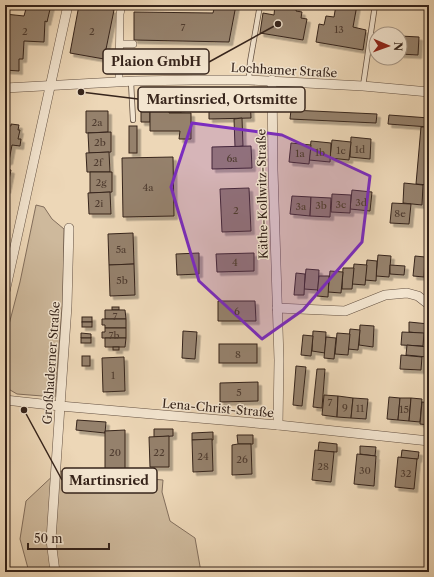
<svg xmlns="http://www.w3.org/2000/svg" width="434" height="577" font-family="'Libre Caslon Text',serif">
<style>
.green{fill:#ceb99c;stroke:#826e5c}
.building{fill:#95816c;stroke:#36241b;filter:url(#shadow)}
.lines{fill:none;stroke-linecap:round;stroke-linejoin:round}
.service-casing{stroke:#645142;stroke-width:6}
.pedestrian-casing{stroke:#645142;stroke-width:8}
.minor-casing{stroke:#645142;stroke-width:10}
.service{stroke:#f3e5d0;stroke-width:4.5}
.pedestrian{stroke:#f3e5d0;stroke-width:7}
.minor{stroke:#f3e5d0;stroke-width:9}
.marked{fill:#7b2cbf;fill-opacity:0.2;stroke:#7b2cbf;stroke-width:3;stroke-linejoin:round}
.labels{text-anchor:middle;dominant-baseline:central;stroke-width:3;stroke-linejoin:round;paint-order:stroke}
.number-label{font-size:10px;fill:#4e3b2f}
.street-label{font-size:12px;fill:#36241b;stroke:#f3e5d0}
.leader{fill:none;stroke:#36241b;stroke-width:1.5}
.callout-dot{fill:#36241b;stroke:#f3e5d0;stroke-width:1.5}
.callout{fill:#f3e5d0;stroke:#36241b;stroke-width:1.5}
.callout-label{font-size:13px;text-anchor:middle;font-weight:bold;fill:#36241b}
</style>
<defs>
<filter id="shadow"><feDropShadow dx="3.5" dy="3.5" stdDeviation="0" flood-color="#0004"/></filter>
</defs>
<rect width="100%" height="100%" fill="#edd7b7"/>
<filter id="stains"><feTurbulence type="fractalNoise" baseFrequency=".005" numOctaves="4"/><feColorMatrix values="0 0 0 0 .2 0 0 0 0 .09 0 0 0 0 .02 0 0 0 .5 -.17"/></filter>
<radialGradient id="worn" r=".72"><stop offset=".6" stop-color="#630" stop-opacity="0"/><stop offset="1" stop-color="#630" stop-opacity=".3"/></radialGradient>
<!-- green -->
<g class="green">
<path d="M36,205L44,207L52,219L64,229L63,297L55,397L17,394L5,387V340L20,282Z"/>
<path d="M58,471L163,480L162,492L170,521L195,538L201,572H29L20,539L26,501Z"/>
</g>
<!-- building -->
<g class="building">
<path d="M27,5H51L47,22L45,21L44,42L24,41L23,59H19V71L5,70V14L24,16Z"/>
<path d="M79,5H91L114,10L104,59L70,53Z"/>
<path d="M215,5H236L229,42L134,40V12L213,13Z"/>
<path d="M275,5H297L296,11L302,12L301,18L307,19L303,40L260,33L263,13L274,15Z"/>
<path d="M336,5H357L353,27L366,30L363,50L316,42L319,24L324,25L326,16L334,17Z"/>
<path d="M400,36L419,37L418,55L400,54Z"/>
<path d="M250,95L251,118L209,119V97Z"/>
<path d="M141,99H181V113H169V106L150,107V122H141Z"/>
<path d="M169,106V113H191V139H179L180,131H150V107Z"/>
<path d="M291,110L377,114L376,123L290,119Z"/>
<path d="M86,111H108V132L86,133Z"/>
<path d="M389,115L429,118V127L388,124Z"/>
<path d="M242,118L243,146L235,147L234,119Z"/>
<path d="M11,124L19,125L18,130H20L18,139H21L20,146L12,145L9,161H7L6,164H5V125L11,126Z"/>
<rect x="129" y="126" width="8" height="27"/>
<path d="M421,127H429V185L416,184Z"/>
<path d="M111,132V152L89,153L88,133Z"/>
<path d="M351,137L371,139L370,159L350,157Z"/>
<path d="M332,140L351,142L349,160L330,158Z"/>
<path d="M311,141L331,143L330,162L309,160Z"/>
<path d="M291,143L311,145L309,164L289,162Z"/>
<path d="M251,146L252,168L212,169V147Z"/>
<path d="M109,152L110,172H87L86,153Z"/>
<path d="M173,157L174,216L123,217L122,158Z"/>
<path d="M5,169L11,170L7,190L5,189Z"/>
<path d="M90,172H112V192L90,193Z"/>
<path d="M404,183L423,185L422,205L403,203Z"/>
<path d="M249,188L251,231L222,232L220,189Z"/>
<path d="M352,190L372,192L370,211L350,209Z"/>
<path d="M110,192L111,214H89L88,193Z"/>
<path d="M332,194L351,195L350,213L331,212Z"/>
<path d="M292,196L311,197L310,216L290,214Z"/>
<path d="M311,197L331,198L330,217L310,216Z"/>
<path d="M392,203L411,204L409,224L390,223Z"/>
<path d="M133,233L134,264L109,265L108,234Z"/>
<path d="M426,252H429V273L424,272Z"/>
<path d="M199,253V274L177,275L176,254Z"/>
<path d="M254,253V271L217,272L216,254Z"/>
<path d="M378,255L391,256L389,277L376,276Z"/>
<path d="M415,256L425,257L424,277L413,276Z"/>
<path d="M367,260L377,261L376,281L365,280Z"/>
<path d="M134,264L135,295L110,296L109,265Z"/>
<path d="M354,264L367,265L365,285L352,284Z"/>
<path d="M390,265L405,266L404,275L390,274Z"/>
<path d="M343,268H354L352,289H342Z"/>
<path d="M306,269L319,270L318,290L304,289Z"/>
<path d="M330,271L343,272L341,293L328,292Z"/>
<path d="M296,273L305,274L304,295H294Z"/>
<path d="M319,276H329L328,297L317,296Z"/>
<path d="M218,301H255L256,321H218Z"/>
<rect x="112" y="307" width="7" height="3"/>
<path d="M105,310H125L126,319H105Z"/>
<rect x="82" y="317" width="10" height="5"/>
<path d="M102,319H126V328H105V325H102Z"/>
<rect x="82" y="322" width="10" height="5"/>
<path d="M409,322L429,324V334L409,332Z"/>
<path d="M360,325L374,326L373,347L359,345Z"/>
<path d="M105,328H126V338H102V332H105Z"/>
<path d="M350,329L360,330L358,350L348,349Z"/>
<path d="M183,331L197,332L195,359L182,358Z"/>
<path d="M313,331L326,332L325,353L312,351Z"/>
<path d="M402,332L424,333L423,346L401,345Z"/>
<path d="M81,333L91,334V338H81Z"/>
<path d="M337,333L350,334L348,355L335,354Z"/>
<path d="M303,335L313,336L311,356L301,355Z"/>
<path d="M326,337L336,338L334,359L324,358Z"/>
<rect x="81" y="338" width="10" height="5"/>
<path d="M105,338H126L125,347H105Z"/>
<rect x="219" y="344" width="38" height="19"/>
<path d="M407,345L428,347L427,357L406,355Z"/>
<rect x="113" y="347" width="6" height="3"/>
<path d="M401,355L422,357L421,370L400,369Z"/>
<rect x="82" y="356" width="8" height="10"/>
<path d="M124,357L125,391L103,392L102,358Z"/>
<path d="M296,366L306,367L302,406L293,405Z"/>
<path d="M317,369H325L322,408L313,407Z"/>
<path d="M258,382V401L220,402V383Z"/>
<path d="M324,395L338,396L337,417L322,415Z"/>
<path d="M338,396L353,398L351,418L337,417Z"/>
<path d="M389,397L400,398L398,420L387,419Z"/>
<path d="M353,398L368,399L366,419L351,418Z"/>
<path d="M400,398H411L409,421L398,420Z"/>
<path d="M411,398L422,399L420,422L409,421Z"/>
<path d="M422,402L429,403V425L420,424Z"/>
<path d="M77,420L106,422L105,433L76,430Z"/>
<path d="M154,429H173V436L154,437Z"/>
<path d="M125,430V470H105V431Z"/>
<path d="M213,432V440H192V433Z"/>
<path d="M237,435H253V444H238Z"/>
<path d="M169,436V467H150L149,437Z"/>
<path d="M212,439L213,471L193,472L192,440Z"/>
<path d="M319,442L337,444V452L318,451Z"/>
<path d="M238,444H251L252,474L232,475V445Z"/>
<path d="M360,446L376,447L375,456L360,454Z"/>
<path d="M315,450L334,452L331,482L312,480Z"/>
<path d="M402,450L419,452L418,459L401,458Z"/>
<path d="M357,454L376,456L374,486L354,484Z"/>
<path d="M398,457L417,459L414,489L395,487Z"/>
</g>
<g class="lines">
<defs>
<g id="service">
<path d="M249,80L250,62L260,5"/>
<path d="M131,82L133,120"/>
<path d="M363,86L375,5"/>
</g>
<g id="pedestrian">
<path d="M120,44H133"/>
<path d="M120,57H133"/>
<path d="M119,76L120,14L122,5"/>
</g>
<g id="minor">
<path d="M272,80L273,170L279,360L278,425"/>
<path d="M5,88L135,81L193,80H249L363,86L429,92"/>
<path d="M5,292L68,5"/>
<path d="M277,308L345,311L385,295L407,293L418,296L427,303"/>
<path d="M5,400L60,406L278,425L429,441"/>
<path d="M55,572L51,540L60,406L67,306L69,228"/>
</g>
</defs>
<!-- service casing -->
<use href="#service" class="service-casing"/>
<!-- pedestrian casing -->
<use href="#pedestrian" class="pedestrian-casing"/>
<!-- minor casing -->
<use href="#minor" class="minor-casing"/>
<!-- service -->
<use href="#service" class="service"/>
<!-- pedestrian -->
<use href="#pedestrian" class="pedestrian"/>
<!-- minor -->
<use href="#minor" class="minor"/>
</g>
<!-- marked area -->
<path class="marked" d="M192,123L282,135L370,176L362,242L303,310L262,339L199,281L171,187Z"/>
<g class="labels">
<!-- number labels -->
<g class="number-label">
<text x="183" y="27">7</text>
<text x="339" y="29">13</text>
<text x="25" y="31">2</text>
<text x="92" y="31">2</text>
<text x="97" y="122">2a</text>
<text x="100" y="142">2b</text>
<text x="360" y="149">1d</text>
<text x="341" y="150">1c</text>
<text x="320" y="152">1b</text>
<text x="300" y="153">1a</text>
<text x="232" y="158">6a</text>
<text x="98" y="162">2f</text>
<text x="101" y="182">2g</text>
<text x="148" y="187">4a</text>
<text x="361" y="202">3d</text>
<text x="99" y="203">2i</text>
<text x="341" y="204">3c</text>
<text x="321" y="205">3b</text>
<text x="301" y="206">3a</text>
<text x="236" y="210">2</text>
<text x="400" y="213">8e</text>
<text x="121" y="249">5a</text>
<text x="235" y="262">4</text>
<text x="122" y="280">5b</text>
<text x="237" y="311">6</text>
<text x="115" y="316">7</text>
<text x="114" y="335">7b</text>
<text x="238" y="354">8</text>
<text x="113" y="375">1</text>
<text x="239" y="392">5</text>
<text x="330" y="402">7</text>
<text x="345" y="407">9</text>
<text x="360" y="408">11</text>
<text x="404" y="409">15</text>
<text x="115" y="452">20</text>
<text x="159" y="452">22</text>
<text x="203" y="456">24</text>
<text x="242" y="459">26</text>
<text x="323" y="466">28</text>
<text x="365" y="470">30</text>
<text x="406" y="473">32</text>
</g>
<!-- street labels -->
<g class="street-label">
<text transform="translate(284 70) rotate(3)">Lochhamer Straße</text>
<text transform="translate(262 194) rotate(-91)">Käthe-Kollwitz-Straße</text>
<text transform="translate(51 363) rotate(-86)">Großhaderner Straße</text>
<text transform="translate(218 408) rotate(5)">Lena-Christ-Straße</text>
</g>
</g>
<!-- callouts -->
<path class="leader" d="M278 24L209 62M81 92L138 99M24 410L62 480"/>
<g class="callout-dot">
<circle cx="278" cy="24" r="4"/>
<circle cx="81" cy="92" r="4"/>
<circle cx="24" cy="410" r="4"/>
</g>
<g class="callout">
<rect x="103" y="49" width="106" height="25" rx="4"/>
<rect x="138" y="87" width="167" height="25" rx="4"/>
<rect x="62" y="468" width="95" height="25" rx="4"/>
</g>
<g class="callout-label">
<text x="156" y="66">Plaion GmbH</text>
<text x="222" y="104">Martinsried, Ortsmitte</text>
<text x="109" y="485">Martinsried</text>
</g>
<!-- margin -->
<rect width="434" height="577" fill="none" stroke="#edd7b7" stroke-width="20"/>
<rect x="6" y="6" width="422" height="565" fill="none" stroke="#36241b" stroke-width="2"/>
<rect x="10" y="10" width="414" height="557" fill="none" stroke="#36241b"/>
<!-- north arrow -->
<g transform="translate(388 46) rotate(92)"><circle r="19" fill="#f3e5d0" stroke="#a79888"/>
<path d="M0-3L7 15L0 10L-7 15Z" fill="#8f2418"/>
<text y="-6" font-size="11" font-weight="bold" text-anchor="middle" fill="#36241b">N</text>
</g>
<!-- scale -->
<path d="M28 543v6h81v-6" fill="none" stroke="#36241b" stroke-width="2"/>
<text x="34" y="543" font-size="12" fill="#36241b" stroke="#f3e5d0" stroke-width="3" paint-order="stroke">50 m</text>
<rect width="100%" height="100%" filter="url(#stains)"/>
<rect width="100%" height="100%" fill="url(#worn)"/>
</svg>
